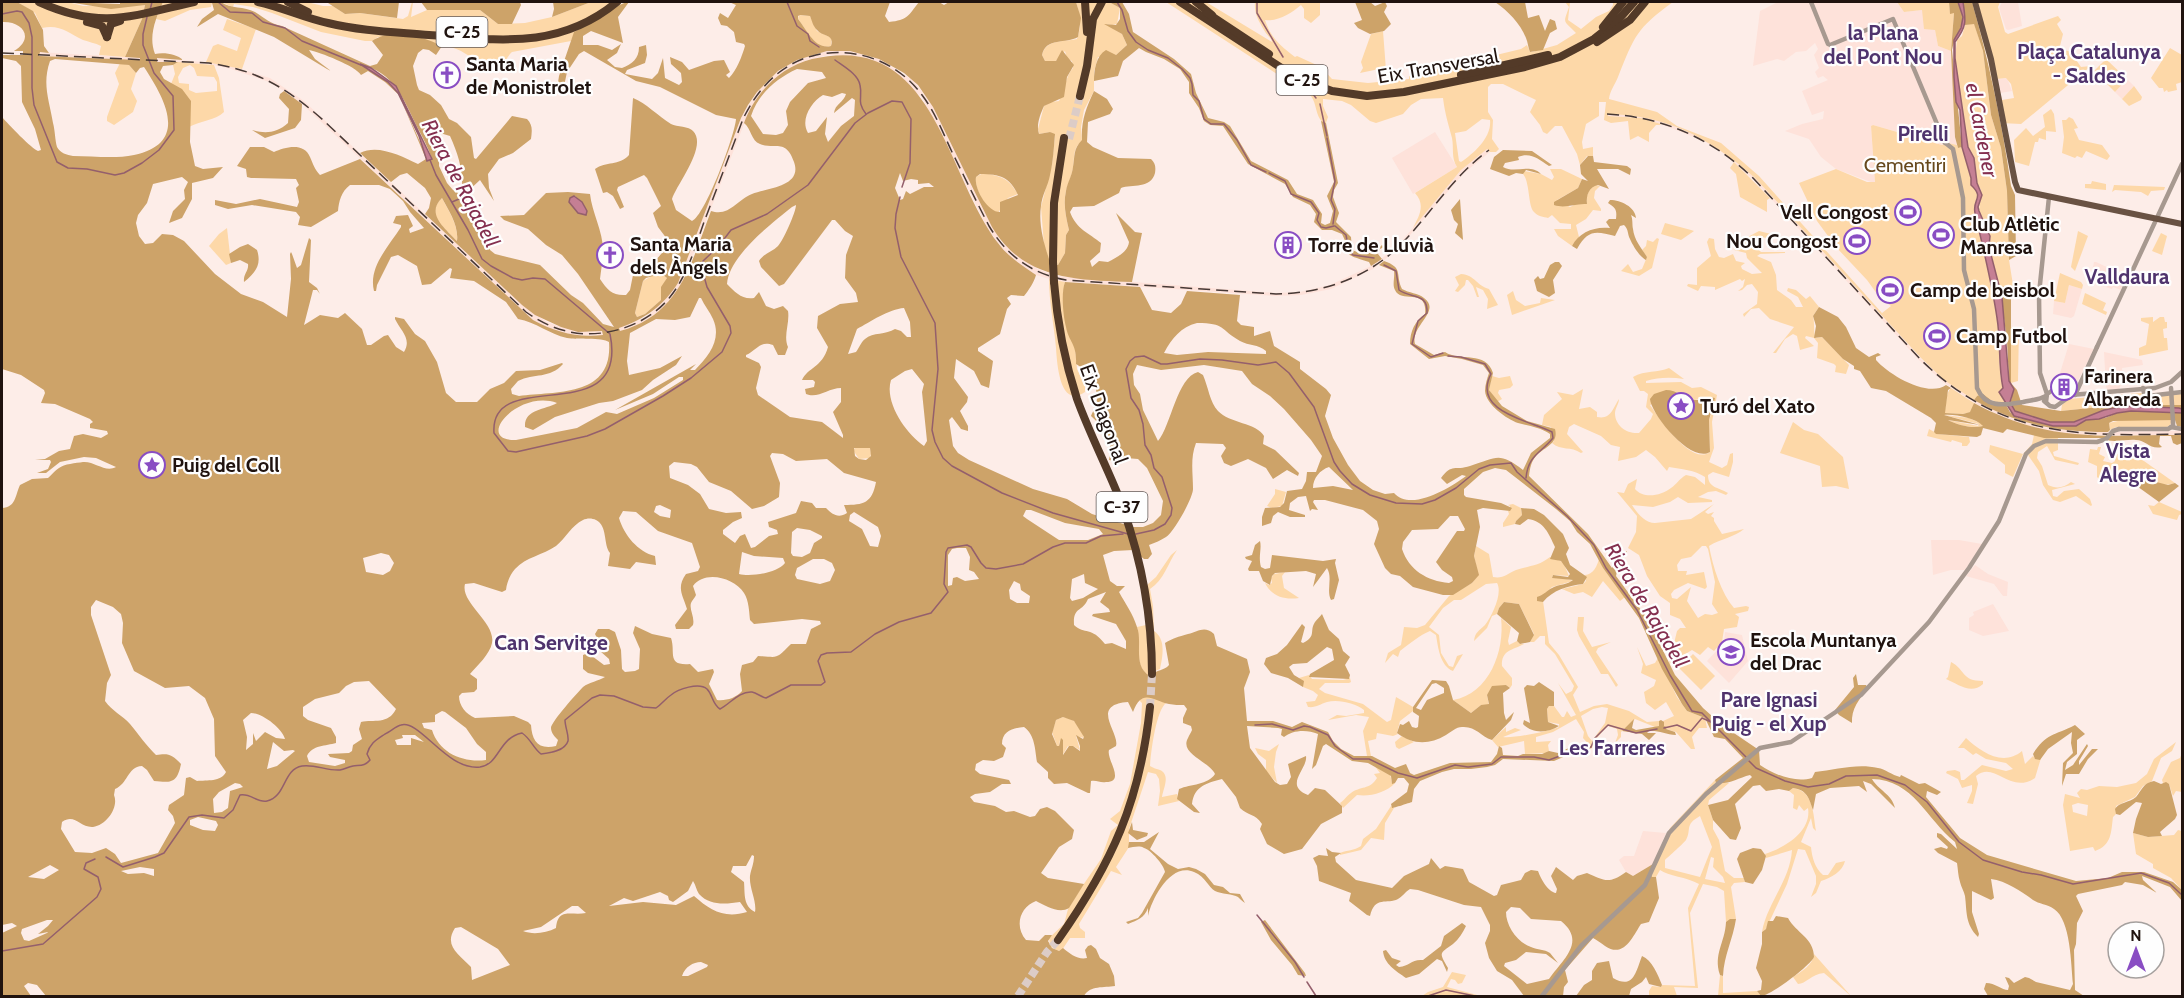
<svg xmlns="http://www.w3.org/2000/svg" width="2184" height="998" font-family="Cabin,sans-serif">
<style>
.built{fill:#fee2da}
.green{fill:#fdd8a8;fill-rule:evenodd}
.forest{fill:#cda369;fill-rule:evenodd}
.water{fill:#c57f94;stroke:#945f6c;stroke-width:1.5}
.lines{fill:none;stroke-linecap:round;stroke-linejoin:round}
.stream{stroke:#945f6c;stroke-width:1.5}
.highway-tunnel{stroke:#dcccc7;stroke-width:8;stroke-dasharray:8 4;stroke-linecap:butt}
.minor{stroke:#a79990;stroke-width:4.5}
.major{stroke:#695243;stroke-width:6}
.highway{stroke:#533a28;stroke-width:8}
.rail{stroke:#473935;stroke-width:1.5;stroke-dasharray:12 6;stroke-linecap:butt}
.minor-bridge{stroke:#a79990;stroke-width:4.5}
.highway-bridge{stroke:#533a28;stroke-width:8}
.labels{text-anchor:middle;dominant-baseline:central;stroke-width:4.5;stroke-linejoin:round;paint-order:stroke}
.shield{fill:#fefefe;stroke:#635a57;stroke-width:1.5}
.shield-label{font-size:18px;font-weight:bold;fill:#20130f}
.poi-label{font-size:20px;font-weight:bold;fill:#20130f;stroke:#fefefe;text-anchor:start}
.street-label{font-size:20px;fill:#20130f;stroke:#fefefe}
.park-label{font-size:20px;fill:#67491d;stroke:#fefefe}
.neighbourhood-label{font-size:21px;font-weight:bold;fill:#4f336d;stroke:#fefefe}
.water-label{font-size:21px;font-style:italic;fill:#842f4f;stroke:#fefefe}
</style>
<rect width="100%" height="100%" fill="#fdede8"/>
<!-- built -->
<g class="built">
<path d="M1778,2H1897L1904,12L1922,10L1935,30L1938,46L1951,51L1957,145L1948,143L1943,145L1873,125L1871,126L1875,182H1871L1836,169L1821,157L1809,139L1785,131L1802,124L1823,119L1824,111L1812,115L1802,91L1828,80L1823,76L1818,78L1815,72L1819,68L1814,55L1818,49L1815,43L1806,51L1796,52L1784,61L1777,59L1753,66L1760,11Z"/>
<path d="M2002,2H2018L2022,26L2008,30L2006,29L1999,8Z"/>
<path d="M827,51H850L879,59L914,81L933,107L1001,242L1038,269L1057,276L1275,293L1300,292L1330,285L1371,266L1396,248L1461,170L1487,148L1490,152L1464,173L1398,249L1373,269L1331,289L1301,295L1275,296L1056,281L1036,275L1010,257L999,244L988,229L922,97L858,56L828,55L805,61L791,67L770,83L760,94L746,119L680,288L664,308L655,314L644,322L620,332L619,328L642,319L651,313L678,283L741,118L757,92L778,71L797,60Z"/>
<path d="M39,52L140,58V60L39,56Z"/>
<path d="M157,58L224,64L270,78L304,101L522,305L547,322L561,327L589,332L602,331L603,335H569L551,330L533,320L302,104L284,91L269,82L231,69L209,64L157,62Z"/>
<path d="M2007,78L2012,91L2000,93L1997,79Z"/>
<path d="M2127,79L2134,86L2122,99L2115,92Z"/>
<path d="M1608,113L1642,116L1662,121L1706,139L1723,151L1755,178L1921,359L1944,380L2015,419L2043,427L2081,432L2182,431V435H2080L2058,433L2014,422L1978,405L1943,382L1919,360L1753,179L1722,152L1704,141L1661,124L1641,118L1608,116Z"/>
<path d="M1435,132L1457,167L1413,194L1392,158Z"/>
<path d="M2094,262H2096L2126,276L2121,290L2113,287L2112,289L2090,282Z"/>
<path d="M2069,285L2082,289L2074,316L2071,318L2053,314L2054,301L2065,303Z"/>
<path d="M2069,344L2094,349L2072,393L2055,389Z"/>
<path d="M2104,352L2142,360L2143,365L2122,368L2123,380L2119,389L2108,390L2106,387Z"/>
<path d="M1931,540H1959L1982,544L1966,570H1951L1933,575Z"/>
<path d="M1975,565L1988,574L2008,582L2007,596H2003L1994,584L1966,576Z"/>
<path d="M1993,604L2009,631L1983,636L1969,630V618L1974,615L1973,612Z"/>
<path d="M1725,632L1742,635L1748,661L1729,683L1707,661L1724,643Z"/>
<path d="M1643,831L1666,833L1653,864L1633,876L1626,872L1619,860L1624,856H1634Z"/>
</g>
<!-- green -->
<g class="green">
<path d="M17,2H68L83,6L145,5L142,19L125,57L99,55L101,46C95,43 89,42 83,40C68,33 60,24 42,28L35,13Z"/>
<path d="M163,2H218L212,3L211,7L190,10L165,21L156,19Z"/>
<path d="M221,2H307L323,6H333L345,14L360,13L403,19L408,16L412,2H413L411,17L427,10H480L498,24L525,23L552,17L591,2H622L608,13L575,32L571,41L512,52C507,56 506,64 499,65C486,67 471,57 461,51C445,42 398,40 378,37L372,41H365L321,32L272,13L253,7L234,4L233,7Z"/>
<path d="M1076,2H1109L1120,8L1117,24L1112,25L1106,24L1122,34L1127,45L1116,55L1098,57L1094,72V91L1084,110L1081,127L1082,141C1072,149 1075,157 1073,168C1072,176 1068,183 1066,191C1063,204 1066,217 1069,230L1066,235L1065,253L1058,265L1051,266L1044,245L1041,207L1052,164L1055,136L1050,132L1039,134L1038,129L1044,106L1051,102L1059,101C1065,90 1065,77 1073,68L1072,61L1067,59L1065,51L1056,61H1045L1042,55C1046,39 1063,42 1077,39C1082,26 1080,14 1076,2Z"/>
<path d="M1166,2H1206L1272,42C1271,37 1267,36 1264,30C1258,20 1254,13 1255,2H1320V15L1311,23L1304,18V9L1301,5C1292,13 1277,22 1265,20C1271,39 1281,46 1295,57L1297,56L1321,67L1332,79L1368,83L1409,79V76L1521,49L1527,45L1530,52H1532L1557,45L1576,33C1563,19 1563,25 1569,7L1565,2H1570L1568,20L1581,29L1596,17L1609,11L1613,5V2H1673C1636,29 1635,35 1618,77C1615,85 1610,90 1609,99L1657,112L1677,126L1721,143L1759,176L1882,313L1891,306L1880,298L1867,280L1836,247L1817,221L1799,183L1836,169L1867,182H1875L1871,126L1873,125L1942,145L1948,143L1957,145L1958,148L1962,147L1971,178V185C1985,198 1972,199 1975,213C1983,248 1992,283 1997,318C2001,341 1997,365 2003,388L1999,392L2005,403H2001L1977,396L1974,400L1944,380L1921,358L1755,178C1711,139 1668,115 1608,114V116L1641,118L1661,124L1660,125H1656L1649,133V142L1638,136L1630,140L1628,121L1611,123L1604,120L1606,102H1599V116L1586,124L1582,142L1583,149L1593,147V156H1587L1580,165L1577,154L1562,126H1555L1547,134L1543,132L1540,125L1530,112L1536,100L1503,84H1491L1488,87V112L1493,120L1492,139L1499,149L1496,152H1490L1487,149L1461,170L1413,228C1419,216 1426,205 1415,193L1457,167C1451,158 1454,148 1452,138C1448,123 1445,114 1443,98L1421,99L1411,105L1403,114L1376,123L1370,121L1351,105L1342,101L1323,99V106L1328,117L1326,123H1323C1315,115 1317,104 1311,96ZM1482,119L1490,120C1492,137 1474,153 1461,162L1459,161L1455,133L1466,131Z"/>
<path d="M1897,2H1949L1950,13H1954L1951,51L1938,46L1935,30L1924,29L1922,10L1904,12Z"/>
<path d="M1972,2H2000L1998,7L2005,32L2008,34L2058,16L2061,20L2057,24L2063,34L2059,50L2070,51L2081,67L2091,66L2021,124L2001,123L1987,56ZM2006,78L2011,84L2014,98L2002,100L1997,79Z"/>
<path d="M799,15L810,16L817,31L832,38L831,46C815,51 807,30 798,19Z"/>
<path d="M227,19L256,29L242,69L206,62L213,46L218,44L237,51L241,38L223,30Z"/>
<path d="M1974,23L1983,51L1991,115L2001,148L2007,191L2009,260L2013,285L2011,290L2002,286L2000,288L1989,247L1990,236L1979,211L1981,190L1977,183L1974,158L1968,147L1955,58L1957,40L1962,36L1965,25Z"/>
<path d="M1383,31L1386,70L1379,69L1360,73L1363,68L1361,62L1371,34Z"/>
<path d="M2170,48L2182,55V82L2176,84L2177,90L2168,92L2167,90L2164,92L2163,88H2159L2151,78Z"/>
<path d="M2105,60H2107L2127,79L2115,92L2094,71Z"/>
<path d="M178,62L214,65L219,78L224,112C216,120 200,121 189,127L190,114L179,88L171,84L175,74L173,65ZM190,65L194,68L197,76L214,77L217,82V91L196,93L189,90V84L179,83L178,77L183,68Z"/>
<path d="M120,63L129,65L136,73L131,89L137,101L133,112L114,125L107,121V117L119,84L115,73Z"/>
<path d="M2134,86L2142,97L2141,100L2129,106L2122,99Z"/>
<path d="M2051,109L2054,114L2056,132L2046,131V140L2039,138L2038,142H2035L2029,166L2015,162L2014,140L2026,128L2033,136L2045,127L2043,115Z"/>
<path d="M2069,117L2073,119L2078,128L2074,129L2079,140L2102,145L2110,156L2107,160L2086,151L2082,158L2077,156L2075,158L2062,153L2064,137L2062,120H2066Z"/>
<path d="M1734,162L1770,198L1767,200V212L1740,197L1736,174L1730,168Z"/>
<path d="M1550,169H1561L1582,179L1578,188L1557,200L1570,207L1578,203L1587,204C1586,195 1588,189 1596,185L1600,186L1595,191L1594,198L1601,209V211L1593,210L1586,219L1576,225L1579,237L1572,246L1558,236L1554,229H1571V224L1560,223L1552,215L1548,218C1544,217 1537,216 1534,212C1528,207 1530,182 1523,174L1524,171L1541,174L1552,180L1554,177Z"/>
<path d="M983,173C1003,177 1007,177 1018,194L1008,198L998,213C986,211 974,188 976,177Z"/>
<path d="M2092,181L2106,184V190L2085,188V184H2091Z"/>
<path d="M2114,185L2165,187L2164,190L2151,191L2148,196L2141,192L2115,190L2112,192Z"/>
<path d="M442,198C449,212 459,226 457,241C446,229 424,215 442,198Z"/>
<path d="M1665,223L1691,230L1694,231L1681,240L1661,234Z"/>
<path d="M227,228L231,263L226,265L209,246L219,234Z"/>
<path d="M1759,231L1783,237V239L1757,237L1748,239L1761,252H1785V253L1760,254L1757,256L1771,262L1776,275L1777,290L1791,300L1796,307H1803L1798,297L1787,291L1788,288L1796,290L1806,299L1810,296L1819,307L1813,316C1815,324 1813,333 1816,338L1822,337L1849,365L1846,374L1835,372L1836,366L1834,364L1817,358L1818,343L1814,338L1806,336L1805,338L1814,346L1800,350L1797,336L1793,334L1785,339L1776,353H1773L1794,327L1770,319L1759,308L1751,309L1744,317L1743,314L1757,304L1758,292L1752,284L1747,285L1742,290L1738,291L1743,287L1745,279L1742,281L1740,279L1715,290V287L1701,286L1698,291L1687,286L1688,284L1697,285V268L1711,256L1707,242L1709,238L1714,239L1715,249L1719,257L1724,258L1733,254L1736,261L1745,263L1741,266L1742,269L1752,274L1762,273L1747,258L1746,253L1734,250L1746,238Z"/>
<path d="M2078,231L2088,236L2075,271L2071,267Z"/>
<path d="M2161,233L2167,236L2162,255L2152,251Z"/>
<path d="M1657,238L1659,239L1652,268L1639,276L1621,271L1628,264L1633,272L1642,269L1647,257L1642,250L1646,246L1647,240L1653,242Z"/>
<path d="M2060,273L2081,282L2083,285L2082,289L2069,285L2065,303L2054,301Z"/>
<path d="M1461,274C1475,275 1477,286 1489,289L1498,305L1487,309L1488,299L1483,290L1476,287L1479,297H1477L1473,286L1468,280H1466L1465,285L1458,292L1455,291L1459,285L1455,277Z"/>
<path d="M654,275H663L667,278L661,290V300L645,314L637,317L635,313L643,281Z"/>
<path d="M1049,279L1065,282L1063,295L1068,333L1075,346L1077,369L1085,386V392C1059,410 1057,361 1056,348C1054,325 1049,302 1049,279Z"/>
<path d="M1513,291L1516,300L1525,306L1540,303L1541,298L1555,300L1512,315L1507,295Z"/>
<path d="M2085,293L2106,303L2103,310L2107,312L2106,315L2082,304Z"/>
<path d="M2153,317V322L2160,317H2164L2165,322H2167V328L2163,329L2164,338H2167L2168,350L2139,356V348L2146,345L2149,324L2141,321V318Z"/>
<path d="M2010,327H2019L2018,381L2011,383Z"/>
<path d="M1669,368L1684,379C1671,377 1659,377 1646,381V383L1681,382L1692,388L1701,387L1717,395L1712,422L1714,448L1709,462L1722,468L1727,465L1730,454L1733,453V462L1729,477L1713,472L1708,475C1708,488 1718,487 1728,493L1726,495L1716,491L1708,492L1698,497L1712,500V502L1688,503L1678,497L1670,502L1653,507L1632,505C1637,513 1645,523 1655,523L1691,519L1714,504L1705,512L1708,514L1714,512L1711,516L1714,518V521L1722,534L1744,529C1735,537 1720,539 1709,546C1713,567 1721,593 1734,608L1746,606L1749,607L1748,611L1735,614L1739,617L1737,627L1724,629L1722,642L1714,651L1708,647L1700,655L1692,650L1669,664L1677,631L1680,628H1686L1680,619L1670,615V603L1660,596L1647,576L1639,555L1628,548L1636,532L1637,516L1617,492L1624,493L1628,484L1637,479L1635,489C1643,499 1661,496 1671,488C1677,484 1679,479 1686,475L1695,477L1705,485V477C1695,470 1681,469 1669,467L1667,471L1655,457L1646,450L1636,457L1618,461L1620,447L1611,445L1601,436L1574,424L1569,427L1567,434L1583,452L1581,453C1571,446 1561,451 1552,443L1554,441L1551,427L1542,425L1544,415L1562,399L1557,392L1573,395L1583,389L1579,409L1590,407L1597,412V417C1611,420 1613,408 1619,399C1619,404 1615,408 1615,413C1615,426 1627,434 1639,433L1651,419L1653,414L1646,407L1648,394L1644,391H1640L1633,377C1645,370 1658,373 1669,368ZM1677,392L1695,400L1705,398L1715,404L1709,420L1710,452C1691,466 1660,419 1650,405ZM1702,546H1706L1708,549L1715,582L1712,604L1718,613L1712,615L1705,614L1698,618L1687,601L1691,587L1677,599L1672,598L1671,594L1674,590L1688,583L1705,589L1707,587L1704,572L1686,575L1687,571H1678L1677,565L1681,559L1691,557Z"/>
<path d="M1492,376L1499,378L1510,376L1513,385L1510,388L1499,390L1498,393L1502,399L1497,402L1489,390Z"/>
<path d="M1951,388L1974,403L1971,412L1963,414L1944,413C1947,405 1945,393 1951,388Z"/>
<path d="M2141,393L2152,398L2169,394L2182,393V405H2119L2061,411L2062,405L2068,399Z"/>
<path d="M1944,415L1969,418L1982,424L1983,426C1972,429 1958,425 1948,420L1978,426L1979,424Z"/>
<path d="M2162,419L2172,420C2171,425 2169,427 2163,428L2116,427L2110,430L2109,423L2122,420Z"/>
<path d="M1793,422L1804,430L1818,434L1843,457L1849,489L1836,486L1822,487L1820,466L1780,453Z"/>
<path d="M1929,429L1938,434L1969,437L1970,442L1967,446H1962V443L1952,440L1951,442L1927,436Z"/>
<path d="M2034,435L2058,438V450L2053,452L2054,456L2079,463L2078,465L2055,460L2047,446L2038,452L2037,458L2042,466L2048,485C2056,489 2064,488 2071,482L2075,484L2052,490L2053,496L2057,497L2064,491L2079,489L2090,499L2092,505L2091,506L2076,496L2060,502L2053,500L2043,485L2039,471L2028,455L2023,454L2013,477L2005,473V465L1989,452L1990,445L2023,454L2032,444Z"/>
<path d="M2098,447H2101L2099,454L2105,457L2103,461L2112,463L2115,461L2114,456L2122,451L2126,452L2127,449L2175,483C2152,493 2120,455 2101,481L2097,477V466L2088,462L2090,449L2097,450Z"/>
<path d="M855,448H870L871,454L870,458L859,459L853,450Z"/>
<path d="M1275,489L1286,492L1282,506L1272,508L1267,506L1275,494Z"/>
<path d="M2159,502L2182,512V514L2179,515L2177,520L2153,514L2148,505L2154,506Z"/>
<path d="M1513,504L1521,508L1522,515L1516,521L1515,524L1503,527V523L1509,514L1508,511H1510V506L1508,505Z"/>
<path d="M1476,546L1489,554L1493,577C1503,579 1507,574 1516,570C1528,566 1539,566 1550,557L1563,562L1569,576L1553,575L1552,578H1564L1573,581L1552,587L1544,595L1539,596L1537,601H1543L1549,643L1559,655L1578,687L1573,695L1580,712L1594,706L1607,704L1629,711L1647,722L1659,721L1660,726L1655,727L1635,719L1621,732V737L1615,743L1618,735L1617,729L1608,726C1602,732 1594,740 1592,748L1583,738L1584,732L1576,719L1553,732L1536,737V742L1551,741L1548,745L1549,751L1546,753L1525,754L1524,741L1498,747L1492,740L1506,727V732L1515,728L1521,730L1503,737C1511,739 1550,731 1559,727V724L1548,722L1547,709L1549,706H1554L1562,717H1564L1567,711L1571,717L1576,715L1558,683L1566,694L1572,691L1574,686L1555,654L1545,644V636H1540L1534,642H1530L1534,634L1519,604L1504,602L1499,608L1497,614L1492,616L1487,628L1474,641C1475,632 1479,631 1485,625C1492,616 1503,593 1497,583L1486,584L1461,600H1454L1443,608L1429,627L1439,635L1441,653L1449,666L1453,667L1457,656L1463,654L1453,671C1440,666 1438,647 1436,635L1430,631C1420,635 1409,644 1400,651L1398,657L1393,654L1385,663L1388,653L1401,645L1404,627L1417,628L1425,625L1449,596L1472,583L1478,575L1474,556ZM1602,707L1608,708L1605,723L1592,741L1588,736L1581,716L1593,709Z"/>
<path d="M1177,550C1168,563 1164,580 1150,589L1153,606L1154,631C1166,639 1163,656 1160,669L1155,671L1150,676C1133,667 1141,642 1137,627L1146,625L1147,585L1156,577L1171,555Z"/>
<path d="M1599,558L1603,568L1625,597L1620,601L1603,581L1592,597L1583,592L1574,594L1562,589L1583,584L1586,581L1585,575C1593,575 1598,565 1599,558Z"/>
<path d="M1285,572L1282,576L1284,588L1299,598C1285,600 1272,597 1265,583L1269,585L1272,583L1271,578L1274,574Z"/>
<path d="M1578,617H1584L1583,631L1592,647L1611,642L1598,648L1596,652L1618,685L1616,687L1608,674H1601L1579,636L1577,630Z"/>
<path d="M1501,618L1511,627L1508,641L1509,645L1517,641L1520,644H1524C1513,650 1501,650 1502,666L1512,678V685L1510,688L1506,685L1487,695L1489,705H1481L1471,713L1453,700C1489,694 1505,651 1501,618Z"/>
<path d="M1637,647L1646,666L1655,663L1658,658L1677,697L1687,711L1705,718L1707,728H1699L1692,737L1695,749H1691L1676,732L1666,729L1667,727L1663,726V721L1674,716L1666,702L1655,710L1646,703L1644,692L1654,686L1656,680L1641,673L1643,664Z"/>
<path d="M1693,654L1715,676L1701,690L1679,668Z"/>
<path d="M1951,662C1966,670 1961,681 1983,681V684C1971,695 1958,684 1946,679L1948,677Z"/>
<path d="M1309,675L1312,679L1343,680L1350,678L1351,682L1349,683H1325L1319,689L1325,693L1363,704L1387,722L1391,720L1396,697L1413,707V711L1400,721L1397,733L1398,734L1393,736L1377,733L1376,739L1368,741L1371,756H1367L1363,731L1369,717L1356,715L1328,720L1337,715L1346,716L1364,713V710C1355,703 1338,699 1327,702C1320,704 1316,708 1308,707L1306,702L1315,701L1318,695L1313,691L1303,687L1299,678Z"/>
<path d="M1146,697L1157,698L1166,703C1156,711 1151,751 1150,766C1153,768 1157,769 1160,770C1171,775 1163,789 1162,797L1177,794L1179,801L1158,806L1160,791L1159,779L1156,774L1148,772L1129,829V847L1116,867L1122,875L1111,871L1079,924L1080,928L1085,932V938H1070L1062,950L1058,951L1050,946L1049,938L1064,924L1068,909L1079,891L1101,859L1111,831L1118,825L1110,819L1120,811L1130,784L1141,723L1142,703L1139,700Z"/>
<path d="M1063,717C1075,718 1082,728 1084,738L1076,736L1080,750L1073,746H1068L1062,756L1060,740L1059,746H1057L1052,732L1056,720Z"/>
<path d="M1402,736L1414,742L1399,749L1396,747L1395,742Z"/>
<path d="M1966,738C1981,752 2003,767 2022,751L2025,764L2033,756L2035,758H2041L2035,778C2009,795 1995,760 1976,776L1978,784L1973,804L1967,803L1972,791V785L1962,788L1958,779L1946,773L1947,771L1955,770L1960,772L1961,780H1964L1982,765L2006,771L2013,769L2006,763L1986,759L1976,753L1973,755L1964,748H1958Z"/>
<path d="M2176,742L2172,751L2161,758L2152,781L2143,786L2135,797L2116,806V814L2113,817C2111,832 2112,845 2095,851L2093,847L2070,851L2063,805L2065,794L2080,798L2077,793L2081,789L2087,790L2099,786L2117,787L2136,783L2147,774L2154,759ZM2078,803L2088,805L2087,816L2073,812L2072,805Z"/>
<path d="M1279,744L1276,752L1274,767L1277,783L1266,771V760L1258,754L1255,748L1269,751Z"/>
<path d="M2182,753V792L2176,791L2173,796L2169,784L2163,783L2162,780L2171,762L2180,758Z"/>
<path d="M1374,765L1390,774L1392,783H1395C1386,793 1369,797 1357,795L1343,808L1340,803C1345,800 1346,796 1351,793C1360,786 1370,790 1377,778L1374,774L1380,773Z"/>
<path d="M1715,780L1716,783H1729L1709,800L1708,805L1713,820V829L1719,840L1725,871L1734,878H1744L1745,882L1734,883L1731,887L1736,919L1726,922L1724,891L1717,887L1703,884L1690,913L1698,988L1674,987L1677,996H1649V991L1652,986L1661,987L1662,985L1695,986L1688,908L1699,884C1687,877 1668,876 1660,870L1656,877H1652L1650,871L1670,828ZM1700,816L1712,847L1700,877L1665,868V860C1668,857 1685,842 1686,840C1692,829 1684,825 1700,816ZM1711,857L1714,858L1713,867L1723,877L1725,883L1705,879Z"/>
<path d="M1793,788C1814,791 1813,814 1816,831L1813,828L1811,818L1801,842L1811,847C1812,858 1815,868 1823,875H1828L1836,863L1845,861C1843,871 1831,878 1821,881L1816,893L1811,897L1816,884V876L1805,850L1798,849L1787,884L1766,929L1762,932C1767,903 1790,881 1792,850L1766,858L1765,854C1784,848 1812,832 1808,808L1804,811L1799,805L1797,810L1793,808L1794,795L1789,791Z"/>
<path d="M1391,806L1394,808L1385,823L1384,840L1371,838L1361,850L1340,855V853C1347,850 1354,851 1361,846L1363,839L1376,829Z"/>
<path d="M2178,830L2182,831V890L2171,878L2153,868V864L2136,854L2133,833L2148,837L2174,835Z"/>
<path d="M1814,954L1851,996L1824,973C1811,974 1806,984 1798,984L1793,977C1802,971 1813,965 1814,954Z"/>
<path d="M1452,972L1466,975L1462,983L1458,984L1455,980L1451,979L1447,987L1481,996L1455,995L1422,996L1428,992L1443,987Z"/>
<path d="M1720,975L1723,976V993L1757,991L1761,996H1718Z"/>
</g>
<!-- forest -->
<g class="forest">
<path d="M2,2H17L33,11L43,30L44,46L49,53L40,52L39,56L140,60V58L125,57L142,19L145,5L111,9L68,2L120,4V2H163C156,18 148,36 155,54C164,52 177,54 183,60L157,58V62H178L173,65L163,66L160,72L164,79L182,89L191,101L190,142L195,166L203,169L223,167L213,178L192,183V199L182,218L169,223L173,211L185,199L184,190L188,182L182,177L153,184L147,203L138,215L136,223L139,236L145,244L153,243L162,234L173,235L184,241L215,274L241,294L263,302L287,317L291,279L290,254L291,252L292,254L297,268L301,265L309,238L311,240L309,282L317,288L320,294L317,290H313L304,325L320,315L338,318L345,313L362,329L367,345H371L384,336L388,335L396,347L404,352C412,339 401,331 395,319V317L404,319L415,334L425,341L437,362L446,393L456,402H477L490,389L504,383L516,371L540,370L562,363L563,364C550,379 534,373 518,381L511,389L512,394L519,396C558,391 613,397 609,342C602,337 577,340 567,338C549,334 536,322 518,319L506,302L474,281L450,278L452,269L450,268L431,284L422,285L417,266L398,255L391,257L377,285L376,291H374C368,267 389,246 401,227V225L393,223L396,216L408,215L413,226L409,229L410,233L424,228L410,212L403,201L390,189L379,185H350C341,192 339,201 338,211L311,227L298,225L300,217L296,212L252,205L228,209L215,205V200L236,204L260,199L297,207L299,202L296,188L299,185L296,179L251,178L247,177L246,169L237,166L250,147H264L274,152C285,147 304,142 310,157C313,164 315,170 320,175L360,159L533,320C555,332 577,338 603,335L602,331L578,332L561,327L535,315L522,305L425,214L429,208L431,198L425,188L407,173L400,175L391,182L360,153C378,144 401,156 418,164L426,159L399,95L385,82L368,71L361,75C356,66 319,52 309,50L315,59L331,71L327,69L274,37L218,14L197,27L202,19L214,10L212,3L221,2C231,9 244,6 255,12C265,18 270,24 282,26L370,66L377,64L383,55L372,41C390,28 423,36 442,46L436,55L429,50L423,49L418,53L413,66L417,85L419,90L430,95L441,105L449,119L457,123L471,137L474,158L476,159L512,116L527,119C533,125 532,131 531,139L513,153L499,159L488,174L489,188L494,201L480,180L466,193L462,189C463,169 458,154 450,136L440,133L435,128H429L439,156V166L447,183L453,190L465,197L479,225L489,241L490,250L495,254L540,265L571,295L583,303L603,324L614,327L578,274L562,255L546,245L528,229L504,220L500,216L524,215L546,193L568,192L590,194C592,213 603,231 603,250C603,260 601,270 600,279C607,290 613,296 626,295L630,290L633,275C647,266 666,257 667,239L658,227L653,213L661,206L647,178L644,175L618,187L617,190L624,207L620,209L613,196L607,192L603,193L595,169C606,161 619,166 629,155L633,98C646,103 658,116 671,124C677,127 689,126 693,131C708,146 677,184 672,199L676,210L692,221C705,216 735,135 736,119L716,115L660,87L636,81L584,51L579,54L567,72L563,91H559L557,89L559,76L574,32C587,26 619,2 629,2L618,17L623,43L591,31L583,36V45H598L612,50L621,44L617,53L607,60L615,67L622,68C632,64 639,59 639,47L646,45L647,55L645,63L627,70L625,74L652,79L658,73L663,58L665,78L679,85L682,82L681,73L671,64L670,57L682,62L689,70L714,61L724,60L730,72L726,75L729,78C737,70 742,56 745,46L744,44L736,42L734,32L727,26L721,25L718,18L720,13L728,18L736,5L729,2H890L885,16L889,22C908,20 908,16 919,2H939L944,5L949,2H1076L1081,18L1078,37C1066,44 1046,37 1042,55L1045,61H1056L1062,50L1074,65L1067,77L1064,97L1044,106C1040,115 1036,125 1039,134L1050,132L1055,134C1054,146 1053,163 1050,175C1048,186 1042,195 1041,206C1038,226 1045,247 1051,265H1058L1065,253L1066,235L1069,230C1066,217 1063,204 1066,191C1067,183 1072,176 1073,167C1075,156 1073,149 1082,140C1081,121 1086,108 1094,91L1107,99L1113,109L1110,114L1088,122L1087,142L1093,147L1118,158L1151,159C1155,163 1156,166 1155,173C1151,189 1132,184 1121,188L1119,193L1094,206L1073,207L1070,212C1076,229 1089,233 1101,243L1100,252L1090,261L1092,267L1099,261L1108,262C1117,257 1128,252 1129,242L1116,213L1135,232L1142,233L1132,282C1076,280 1024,280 992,227L933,107L918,85L904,73L879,59L850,51H827L797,60L778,71L757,92L748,105L741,118L678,283C663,306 645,319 619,328L620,331C680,315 691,263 711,211C729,217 737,200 752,194C766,188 803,187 794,162C786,138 774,150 760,144C751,141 751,128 744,123C755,93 780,67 812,59C935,30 944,172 998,243C1008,257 1022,265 1036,275C1034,282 1029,290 1024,296L1011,295L1007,298L1011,304L1007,309L1000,334L978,348V351L993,361L989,388L981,385L974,371L956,359L954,378L968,397L967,402L960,411L968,426V431L961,429L952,417L949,420L953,446L958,453L969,460L1033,489L1067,499L1092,514L1133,527H1143L1153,523L1161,515L1163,501L1147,468L1138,459L1126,458L1115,461L1109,460C1113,437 1107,431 1091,416C1092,413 1094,410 1095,407C1102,391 1090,372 1076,364C1077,343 1069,343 1066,327C1063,316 1061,292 1065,282L1140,287L1152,310L1171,313L1181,304L1187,291L1240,295L1237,321L1241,325L1254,327V336L1270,331L1274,346L1300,362V369L1326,389L1331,395L1325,416L1333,438L1348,465L1360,481L1373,490L1385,494L1394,493C1411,512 1450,488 1466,476L1462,475L1447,484L1441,478C1452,463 1455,471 1470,466C1497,458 1498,451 1523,470L1531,453L1550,438V434C1540,427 1529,426 1518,423C1507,419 1486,405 1485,391C1485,385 1487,379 1489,373L1483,365L1462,359L1445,356L1429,359L1410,344C1410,331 1415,321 1425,314C1428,287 1401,304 1395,290C1392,285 1395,277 1394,271L1379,265L1384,261C1404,268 1395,274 1402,289C1409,293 1418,293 1424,298C1442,311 1410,326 1415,344L1434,355L1445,352C1460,362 1486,350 1493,373L1489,390L1502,406L1527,421L1555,429C1559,444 1544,447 1536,456C1531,462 1530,468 1529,476L1588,534L1612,568L1621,553L1627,551L1618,567L1616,576L1647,618L1675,675L1703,708L1722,725L1759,750L1760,765C1775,775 1795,783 1812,778L1815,772C1835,770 1857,763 1878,768C1885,769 1892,775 1900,777L1901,775L1919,784L1925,783L1941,792L1937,795L1927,791L1926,797L1960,838L1987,855L2076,881L2108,878L2122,872H2144L2173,882L2182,890V901L2170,887L2142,876L2143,880L2157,893L2143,885L2125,882L2122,885L2078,894L2076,896L2083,911L2077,923L2076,944L2074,950L2075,990L2084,996H1988L1984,989L1986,983C1995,983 2002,990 2008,990L2009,986L2005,977L2009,978L2014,983L2025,977L2029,978L2036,982L2070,990L2073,984C2071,965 2071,920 2054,909C2047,904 2039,904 2033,900C2021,891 2006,881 1991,879L1994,898L1991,900L1972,891V912L1979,934L1978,937C1965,924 1967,912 1965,896C1964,891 1961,887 1960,882C1958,876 1958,869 1957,863L1938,853L1934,849L1941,847L1947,849L1948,847L1937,837V833L1941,834L1957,849L1955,842C1926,819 1914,780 1872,779C1878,790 1892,794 1895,808L1871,784L1863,781L1867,792L1859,786L1830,788L1816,794L1813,810C1809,798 1807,790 1793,788L1789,791L1779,789L1766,791L1760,785L1753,786L1735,804L1741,828L1736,840L1730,839L1713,820L1708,805L1728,800L1752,777L1750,775C1738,778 1728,785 1716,783L1715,780L1743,758L1725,739L1714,737L1705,718L1687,711L1682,704L1662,669L1639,618L1603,568L1590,544L1577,532L1570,521L1556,509L1506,470L1495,468L1483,472L1464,489V495L1466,497L1501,503L1512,508L1510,511L1483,508L1477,510L1480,527L1474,556L1479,575L1472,583L1453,595H1443L1413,587L1400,576L1391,574L1385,568L1374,544L1379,529L1377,521L1363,510L1325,500H1314L1313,502L1318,510L1312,509L1310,511L1306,496L1298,497L1290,503L1289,510L1305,515V517H1290L1278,512L1273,516L1271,523L1262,526V517L1265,508L1280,507L1284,503L1287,491L1302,489L1306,481L1307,472H1316L1322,456L1311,440L1284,409L1270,396L1252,384L1242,371L1204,365L1161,370L1137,365L1133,374L1134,385L1140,394L1143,410L1158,441C1171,426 1177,377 1198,372L1203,375C1208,386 1210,403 1218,411C1229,423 1257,423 1264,436L1263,444L1275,450L1299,473L1298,476L1287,470L1273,479L1266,468L1248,459L1231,466L1224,463L1221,456L1226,448L1223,444L1196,443C1190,458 1193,473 1193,489C1193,498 1174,532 1166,537C1161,540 1155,543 1149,545L1152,554L1148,559H1144L1133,550L1114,551L1103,555L1110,581L1117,586H1125L1119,592C1125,603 1133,614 1137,627C1143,642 1132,666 1150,676C1157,669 1164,671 1169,665L1165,643C1173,638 1178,637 1188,634C1198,632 1204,625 1214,634L1217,646L1247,659L1250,672L1244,688L1247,721H1273L1292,727L1302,722L1328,732L1333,741L1341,749L1354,756H1372L1395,768L1406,764L1410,773L1414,775L1450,763L1491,762L1497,754L1499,746L1502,748L1503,755L1518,756L1523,754H1542L1549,751L1558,753L1573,746L1587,748L1591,746L1592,748L1575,752L1554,761L1503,759L1495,765L1487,767L1471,769H1454L1442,772L1420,781L1414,789L1412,802C1409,803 1394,808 1392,808L1391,804L1407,792L1409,784L1404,778H1398L1395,783L1392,784L1391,776L1368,763L1352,761L1326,744L1323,746L1316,765L1312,769L1318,734C1307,729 1292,730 1284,737L1281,735L1282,729L1278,728L1247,726L1250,748L1275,782L1280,785L1287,784L1291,777L1288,764L1306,756C1308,769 1283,785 1308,795L1315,788L1325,790L1342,806V813L1321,824L1302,849L1284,854L1267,844L1260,829L1262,824C1255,813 1248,816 1240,808L1236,797L1222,779C1207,783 1194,786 1192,804L1200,813L1194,812L1177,799L1179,789C1191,784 1208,785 1215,774C1209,761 1179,754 1188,738C1189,735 1191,733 1192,730L1191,726L1183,723V718L1187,709L1184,705C1179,705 1174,705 1169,704C1152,700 1142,688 1133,712L1128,702C1089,705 1120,733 1116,746L1109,750C1106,759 1126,782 1106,782C1100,783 1097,780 1091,781L1090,793H1088L1067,783L1054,784L1048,778V772L1037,762C1035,749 1035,735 1024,727C1013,728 1002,731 1002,744L1006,748L1003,757L994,761L983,760L976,764L975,770L980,774L1009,780L1011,784H1002L990,792L975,794L970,797L974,802L995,806L1006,812L1014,811L1030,817L1035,816L1040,809L1047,807L1055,811L1074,830L1072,839L1059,847L1041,873L1048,878L1084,884L1069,908C1059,914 1046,906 1036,901C1020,907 1014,926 1026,940L1039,941L1045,935H1052L1048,941L1052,948L1059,951L1063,948C1070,954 1078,960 1087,958L1085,950L1088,946L1091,945L1096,949L1100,958L1109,964L1114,976L1115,986C1104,988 1090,985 1084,996H46L37,985L28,983L24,986L31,996H2V933L17,926L12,923L2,925V508C16,507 15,496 20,485L32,479L48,478C52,475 54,471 59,468C64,464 76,463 83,462C95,461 105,473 116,467L96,458L84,457L60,462L46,473H37L48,469L51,462L50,460H35L45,459L59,451L70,449L74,436L83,434L101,438L108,434L107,431L90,428V424L93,422L90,419L55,404L41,403L45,393L44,390L21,375L2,369V117C8,124 32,149 38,151L41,150L35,129L22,102L21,66L16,61L2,58V55H23V51H14C35,38 23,21 2,22ZM800,15L810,16C812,21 813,26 817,30C823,37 835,34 831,46C815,50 807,30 798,19V16ZM55,59L129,65L136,73L140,68L144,67C165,99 190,143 134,155C115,159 93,156 73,156C67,155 60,153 57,147C55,140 55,130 53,123C49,99 42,84 50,61ZM362,65C393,72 404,99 416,125C422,136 428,147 432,159L426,155L398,93L388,82ZM797,69L822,72L826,78L808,83L790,102L786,111L788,125L783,133L776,135L763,134L751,116C758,94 777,78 797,69ZM842,93L846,94C844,102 835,104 834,113L852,98L855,100L854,116L841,126L828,142L825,134L827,117L816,131L808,133C800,120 811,102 823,95L832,97ZM900,173L903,181L911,179L918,180V184L929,183L934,187H924L910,194L906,191L903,199L900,200L895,188ZM980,174C1000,174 1010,177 1018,195L1000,202V212C987,212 974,188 976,177ZM575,196L582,202L587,211L578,213L569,201L570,198ZM442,198C449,211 459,226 457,241C446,229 425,214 442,198ZM796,205C796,212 783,241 778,246C772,252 764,253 759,261L761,267L779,286L784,284L832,220H835L845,231L853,236L846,255L845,278L856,293L858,302L840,304L818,316L817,328L828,347C822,368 808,367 802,380H813L815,382L814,387L805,389L806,394C818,399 828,388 841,388V402L833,412L843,435V438L822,422L790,417L758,395L756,388L761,367L759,363L746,357V355C757,350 760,340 773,345L778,355H785L788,347C783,336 790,323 788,311L783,306L774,309L766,306L759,292L754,298C742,300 735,292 727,284C729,256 771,224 792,207ZM657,275H663L667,278L661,287V300L645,314L637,317L635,313L643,281L646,278ZM699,298H701C704,305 710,312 713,319C722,339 709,356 695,370H690L696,364L615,410L653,394L679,377H683V380L654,398L617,414L606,412L577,428L516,440C473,441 518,389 557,403C545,410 524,409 525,427L533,430L555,417L599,403L613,401L642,390L653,380L676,365L682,356L660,368L629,375L627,361L630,333L656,319L675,320L690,317ZM904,308L910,322L911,337H907L901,331L895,329C886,335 873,332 865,339C861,342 859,348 856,352L848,354L857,329C870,322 889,309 904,308ZM1197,323C1226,323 1219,329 1240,341C1249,346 1258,344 1266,351V354L1208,352L1177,355L1164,353C1172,338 1181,327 1197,323ZM912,369L924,384L922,392L927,441L924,446C906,434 884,402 891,380L905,371ZM854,448H870L871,456L866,460L859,459L855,456ZM772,453L783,454L796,461L827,459L844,473L876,482C872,503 864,505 844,505L847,513C838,519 832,514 826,508H816L812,503L801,501L796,513L768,522L769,527L777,530L778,534L769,536L755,547L751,548L745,534L740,536L735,543L723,534V530L733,522L742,518L741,512L726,513L709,509L700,494L688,485L670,478L669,466L674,462L691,464L697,467L709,482L731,491L752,509L764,506L779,497L780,483L770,456ZM1329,467L1353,490L1333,486L1313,488C1313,478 1320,470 1329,467ZM660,505L671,510L670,518L660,516L654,512L656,506ZM1026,510H1031L1065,523L1099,529L1103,534L1088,540H1059L1027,519L1023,516ZM623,511L636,512L658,531L692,543L700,567L698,571L686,574C676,588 683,595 687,609L675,625L676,629H689L693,625C695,617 689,610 691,603C692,600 695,598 696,595L693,586C704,570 734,577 744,593C749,601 749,611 750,620L754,624L802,619L820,621L821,624L811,629L806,644H791C775,660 779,657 758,656L753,662L742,665L740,674L742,691C736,698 726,701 717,700L709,684L714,672L713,669L698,672L690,664C666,666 676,652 671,638L652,634L635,626L633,633L640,649L639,669L635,671L625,672L622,669L621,650L615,632L609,629H598L595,634L599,642L600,651L609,659L610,664L604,665L588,653L583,655V669L588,673L605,677C599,681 589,682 583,687C578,692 551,722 551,728C551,733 555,737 558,740L556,746C538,750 532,741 531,725L528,722L514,716L475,718C466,714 459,706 459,696L462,693L474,692L477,689V679L470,674C477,666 490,654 492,643C496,622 460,603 465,584L474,583L502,592L506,590C507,582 510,575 515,569C526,557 543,555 556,546C565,539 572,525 583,520C587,518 592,518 596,520C608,526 603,544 610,553L608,566L630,569L636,562L656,565L655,556C638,552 624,535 619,518ZM854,512L878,527L881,536L878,547L870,546L862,529L849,521L850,515ZM1450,516H1458L1465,529L1464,531H1457L1436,562L1442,570L1452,577L1453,581L1449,583C1427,581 1409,570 1402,549L1403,542L1412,530L1438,529ZM797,528L810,530L822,536V538L814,543L810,553L802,557L793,556L791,553L792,532ZM957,548H966L970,557L969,570L974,572L979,579L965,581L957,577L953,578L952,585L948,586V555L952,549ZM742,552L754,556L783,558L785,563C777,573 751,577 739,574ZM381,553L389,555L394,563L390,571L383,575L366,572L363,558ZM813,559H824L832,563L835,570L830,581L820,584L797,579L795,575L797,568ZM1084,574L1085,583L1098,589L1083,598L1072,601L1070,598L1072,579ZM1014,581L1020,584L1021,590L1030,596L1029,603H1017L1010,599L1009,590ZM1106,592L1100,602L1109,609L1110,612L1093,614L1092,616L1116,624L1126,641V649L1112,643L1105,644C1091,626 1085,635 1074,625C1073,606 1082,613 1088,599ZM96,600L113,607L121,614L123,623L122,643L134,671L165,688L189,686L205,698L214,719L215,756L226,772C221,782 207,780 197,781L190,777L186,778L184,795L169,805L168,810L173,816L175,823L158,853L121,863L115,854L106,848L92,853L75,852L61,829L62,822C75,813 80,828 93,827C107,825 119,807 114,795L115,789C128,784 127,767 142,766L147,770L154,781C172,783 177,783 181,764C172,754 168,753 156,755C146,745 139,735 130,724C122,715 112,711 105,701L107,683L111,675L91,615V607ZM369,681L396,709C388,725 374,719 361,722L359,729L362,739L353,745L352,751L349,753L328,754L330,757L345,760V763L335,766L309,762L307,756C312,745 326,746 336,743V737L331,728L308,720L303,716V707L315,699L339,693L346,686L354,682ZM442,711L445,712L466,728L477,744L486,752V760C463,763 439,753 432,730L424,728L422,723L435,722V715ZM251,713C262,713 282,728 285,739L276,738L265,732L256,741L253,733V744L246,750L247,737L243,720ZM1063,717L1074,721L1084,737L1083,739L1076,735L1080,746V751L1073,746H1069L1063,755V740L1061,738L1059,746H1057L1052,734L1056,720ZM402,735H415L424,742L411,738V745H397L395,740L403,738ZM273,742L284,751L293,750L295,751L277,766L267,769ZM235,783L240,784L243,787L230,791L228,808L222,812L214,813L213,799L219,792ZM198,817L216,821L218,825L215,831L203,830L190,825V820ZM752,855L754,856C754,864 751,869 750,876C749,888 757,901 755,912C743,906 745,894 744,882L731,872L733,866H746ZM50,865L59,870L44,879L28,877ZM140,867L154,869V876L144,873L128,874L121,871ZM693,881C696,885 696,890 699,894C710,906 726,904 740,902L747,912C724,919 710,910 694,896L676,905L643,902L609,906L624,898L633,901L660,892L668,896L669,900L673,902L688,891ZM572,906H578L586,913C571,916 558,907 556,928C546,933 533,935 523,931L541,927ZM47,920H53L48,926L38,934L48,932L47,933L29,941L24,940L21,933L22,929ZM461,927L498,949L510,965L472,980L471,967C460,955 443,946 455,928ZM701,962L708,965L707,967L688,976H682C685,967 693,962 701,962Z"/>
<path d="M316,2H399L397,18L360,13L345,14L328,3Z"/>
<path d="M421,2H520L521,5L512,24H498L480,10H427Z"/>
<path d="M553,2H591L552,17L554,9Z"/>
<path d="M1109,2H1122L1129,14L1133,32L1174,59L1191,74L1196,93L1208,118L1224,122L1230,126L1251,161L1288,180L1297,194L1313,200L1322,214L1321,223L1325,225L1330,223L1333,211L1327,196L1334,182L1321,121L1326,123L1338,183L1334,190L1333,197L1339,213L1336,222L1351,237L1352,250C1365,255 1372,255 1382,245L1384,247L1380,249L1378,254L1382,259L1371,266L1369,262C1338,252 1354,258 1342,234L1332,230H1322L1314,222L1316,214L1310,205L1293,197L1285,184L1248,164L1223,126L1210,125L1204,121L1199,108L1189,93V82L1180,69L1164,59L1146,52L1139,48L1123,61L1118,76L1094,81C1094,70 1096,56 1106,50L1116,55L1127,45L1122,34L1104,24L1116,25L1120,19V8Z"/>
<path d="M1355,2H1370L1375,6L1385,2L1387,6L1384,12L1391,24L1384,31L1370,34L1358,28L1354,23L1362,20Z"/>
<path d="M1495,2H1525L1528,18L1539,15L1545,31L1550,19L1555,21L1557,29L1550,33L1543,50L1530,52C1528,47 1528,43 1526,38C1520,23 1508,11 1495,2Z"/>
<path d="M1949,2H1958C1959,6 1962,11 1963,16C1964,26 1954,38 1952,50L1962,147L1958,148L1955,137L1951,51L1954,13L1950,14Z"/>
<path d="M1963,2H1972C1989,62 2002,123 2011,186L2015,195L2016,256L2009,260L2007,191L2001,148L1991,115L1983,51L1974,24L1965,25Z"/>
<path d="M284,91L302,104L301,120L295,128L265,138L252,130C265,134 277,133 288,123L289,109L279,98L280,94Z"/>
<path d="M1503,150L1532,151L1552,165L1549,166C1538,159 1531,152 1518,157L1519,160L1505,163L1503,167C1515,174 1530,163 1541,174L1526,170L1523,174L1516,173L1509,176L1490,169L1494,157Z"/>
<path d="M1588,156H1593L1594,162L1627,166L1631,169L1630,175L1618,169H1597L1609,189L1598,185C1589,187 1586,195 1587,204C1575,203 1566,209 1554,205V202L1578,188L1582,179L1588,181L1581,174L1580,165Z"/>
<path d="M1460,199L1463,240L1455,233L1458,224L1454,220L1451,210Z"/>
<path d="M1610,200C1621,200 1635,207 1636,218L1631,215C1633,220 1632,224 1633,229C1634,240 1642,249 1647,257L1646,260C1640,257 1633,246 1630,239C1627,233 1629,230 1624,225L1620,226L1615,236C1596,231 1588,229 1577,249L1572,246C1579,232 1595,226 1610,228L1606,222L1609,219H1616C1617,210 1616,208 1608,203Z"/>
<path d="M248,244L257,250C262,265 255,273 244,282C243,274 249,271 248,264L240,260L231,263L229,254L240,247Z"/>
<path d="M1555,262H1559L1562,266L1553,280L1555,293L1549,297L1537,291L1534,280L1538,276L1540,279L1544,278L1550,265Z"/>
<path d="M2002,286L2009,287L2011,290V383L2017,390L2022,405L2061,411L2119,405H2182V409L2122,406L2104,410L2072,423L2050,422L2015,411L2010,402L2012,398L2009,381L2007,341L2000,288Z"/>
<path d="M1819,307L1838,317L1846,327L1856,348L1869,357L1878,353L1881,355L1876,357V360C1889,375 1928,398 1946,385L1951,388L1948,390L1945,413L1963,414L1970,412L1974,403C2048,443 2102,435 2182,435V443L2177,445L2173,443L2171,436H2160L2159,444L2162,447C2150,450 2146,440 2136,440C2124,439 2113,444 2102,438H2044L2007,429L2003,433L1983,428L1981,435L1977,437L1936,434L1934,432L1936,423L1931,418L1886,391L1871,388L1860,371L1854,369V366L1843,359L1822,337L1814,338L1816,326L1813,316ZM1944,415C1956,414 1975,418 1983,426C1972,429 1958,425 1948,420L1980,425Z"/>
<path d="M1666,390C1677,390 1684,398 1695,400C1703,401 1707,395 1715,398L1709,420L1710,452C1691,464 1651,414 1650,399L1654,394Z"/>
<path d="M1983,394L1992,401L2005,403L2010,412L2018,418L2027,419L2053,426H2076L2086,420L2105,418L2117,413L2131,411L2182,413V427L2177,426L2175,420L2113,421L2109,423L2110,430L2108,432C2057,432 2019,425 1974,400L1977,396Z"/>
<path d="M2141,478L2168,485L2175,483L2179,486L2159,502L2134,484Z"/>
<path d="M1521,508L1534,509L1544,515L1563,534L1569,548L1566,554L1570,565L1587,577L1583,584C1567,586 1553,590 1543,602L1537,601V597C1544,595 1547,590 1554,587C1561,584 1567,585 1573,580L1552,578L1553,575L1568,577L1570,574L1561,561L1550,559L1555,547C1549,534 1544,521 1528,519L1520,525L1515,524L1516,521L1522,515Z"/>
<path d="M1260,541C1262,549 1258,556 1261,567L1265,569L1270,568L1272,555L1323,561L1336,559L1335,563L1339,580L1334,599L1331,600C1326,590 1333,578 1327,568L1313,587L1316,574L1306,571L1275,573L1272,576L1270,585L1263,581L1259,571H1249L1248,569L1252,561L1246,559L1245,557L1252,555L1255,545Z"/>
<path d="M1504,602L1519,604L1534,635L1530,642L1520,644L1517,641L1519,633L1497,614L1499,608Z"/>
<path d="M1322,614L1329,630L1339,639L1343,651L1350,657L1345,665L1350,675L1349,679L1309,677L1310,674L1334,660L1332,649L1327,647L1307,663L1293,664L1289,667L1294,675L1304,681L1303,687L1288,678L1271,673L1264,664L1266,658L1277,654L1287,645L1302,624L1305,627L1301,642L1303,643C1317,636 1309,631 1315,622C1317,619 1320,617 1322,614Z"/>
<path d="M1856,674L1858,685H1866L1868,689C1859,699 1851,709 1852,723L1839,715L1835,710L1854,687L1853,678Z"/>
<path d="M1432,680L1446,681L1449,686L1453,700L1471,713L1481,705L1489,704L1487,695L1492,686L1506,685L1510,688L1503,693L1504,713L1506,720L1514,712L1511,720L1492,740C1480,736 1476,726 1462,727C1456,727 1451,732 1446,735C1429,745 1413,745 1397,733L1400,724L1403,725L1409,721L1412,727L1416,728L1418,727L1419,716L1413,712V707ZM1436,683L1444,688V693L1427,700L1421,710L1416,708L1432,684Z"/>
<path d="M1539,682L1554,692V706H1549L1547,709L1548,722L1559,726C1548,733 1532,734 1523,724L1524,720L1530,723L1524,688L1527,685L1534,686Z"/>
<path d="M1634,719L1632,728L1636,730L1659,726V721L1661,720L1664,722V726L1667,727L1666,729L1675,732L1676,735C1666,735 1658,730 1649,731L1647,733H1656L1649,740L1642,734L1622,731Z"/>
<path d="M2075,725L2085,734L2077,740V754L2067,762L2065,770L2073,765L2087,744L2088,746L2079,761V765L2092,749H2098L2088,759L2079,774H2066L2062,786L2063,763L2073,753L2071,743L2072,732L2048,749L2040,760L2035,759L2033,754C2046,733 2054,736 2075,725Z"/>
<path d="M2154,781L2161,784L2166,782L2169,784L2177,815L2175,819L2160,832L2162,836L2148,837L2133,833L2136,819L2142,803L2136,802L2120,815L2116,814L2115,809C2119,802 2129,803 2136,797C2142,790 2143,783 2154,781Z"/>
<path d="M1132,822L1133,830L1148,833L1147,836L1137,840L1128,833Z"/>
<path d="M1159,832L1150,849L1168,864L1178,869L1189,867L1196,869L1205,874L1214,885L1223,887L1230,893L1240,894L1245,903C1242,901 1240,899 1238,897C1233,894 1221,894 1215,891C1208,887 1206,877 1194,872C1171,862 1152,898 1148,916V908C1144,918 1138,920 1128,924L1126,922L1138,918L1142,913L1165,872C1164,865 1151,850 1144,848C1140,845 1133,847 1128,848L1129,842H1144Z"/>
<path d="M1326,848L1332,852L1341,853L1335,857L1336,862L1356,880L1392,888L1404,876L1429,864L1431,858L1440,869L1445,866L1463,869L1469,882L1494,896L1497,895L1501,885L1521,880L1525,873L1531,870L1538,871C1541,879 1548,892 1556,893L1557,889L1551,876L1556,867L1573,880L1577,876L1587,873C1604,880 1608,885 1626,872L1633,876L1653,864L1650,871L1652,877H1656L1659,898L1649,922L1641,924C1633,936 1624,959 1605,946C1601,943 1597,940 1593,938L1565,970L1568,982L1564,987L1563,996H1524L1512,980L1497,971L1489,958L1485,943L1490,931V925L1481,907L1464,905L1418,890L1410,889C1405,892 1402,897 1398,899C1387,905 1375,895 1370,916L1367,915L1349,901L1351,893L1319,881L1317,866L1313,858L1319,855L1328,856ZM1511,907L1520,908L1531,919L1561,921C1587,942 1562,960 1549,979L1527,984L1504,966L1505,963L1516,960L1526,952L1546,954L1558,963L1550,953C1544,949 1538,950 1531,947C1517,942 1506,926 1506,912Z"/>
<path d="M1753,848L1761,849L1766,856L1762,870L1753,884L1745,882L1737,859L1740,853Z"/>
<path d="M1776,916L1788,918C1796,933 1814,938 1814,957C1810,966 1770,996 1761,996L1757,991L1761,990L1762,981L1756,968L1762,944V932L1766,929L1768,921H1773Z"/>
<path d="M1730,919H1736C1733,939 1724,955 1723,976L1720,975C1713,954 1725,943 1726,922Z"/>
<path d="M1265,920L1305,973L1306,976L1298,975L1292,965L1271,940L1261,922Z"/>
<path d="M1462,923L1466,926C1463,932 1459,939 1453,944C1439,954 1439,952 1448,968L1447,972L1442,961L1437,959L1419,974L1406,978C1396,971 1384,964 1383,951L1386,950L1392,958L1401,961L1396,965L1399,967C1410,966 1411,959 1423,960L1441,946L1444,936Z"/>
<path d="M1642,956C1652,960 1658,975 1662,985L1661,987L1649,984L1646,977L1642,982L1631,989L1629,996H1576L1584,985L1592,980V971L1597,963L1609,961L1613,978C1634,990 1636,971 1642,956Z"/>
</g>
<!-- water -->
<g class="water">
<path d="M1958,2H1963C1966,21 1967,26 1955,42V58L1968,147L1974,158L1977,183L1982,195L1978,207L1979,211L1990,236L1989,247L2002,297L2009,381L2014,389L2010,402L2015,411L2050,422H2074L2104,410L2125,406L2179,408L2182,409V413L2131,411L2117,413L2099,419L2086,420L2076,426H2053L2014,416L1999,392L2003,388C1998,365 2001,341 1997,318C1992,283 1983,248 1975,213C1972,199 1985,198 1971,185V178L1962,147L1960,110L1956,102L1954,77V40L1961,28L1963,17Z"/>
<path d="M360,64L371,68L396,86L432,159L427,161L419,136L398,93L388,82Z"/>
<path d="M574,196L582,202L587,211L586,215L578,213L569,202L570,198Z"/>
</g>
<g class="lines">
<!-- stream -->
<g class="stream">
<path d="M218,2L230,12L252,13L263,22L285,28L302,41L361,65"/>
<path d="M787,2L797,26L808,34L810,41L819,47"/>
<path d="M1117,2L1122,10L1128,31L1136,42L1148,50L1168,58L1182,69L1190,78L1192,84L1193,95L1199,101L1204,119L1211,124H1224L1237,140L1251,165L1266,172"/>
<path d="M1257,2V13L1283,57"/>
<path d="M150,10L152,2"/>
<path d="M2,14L17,11L22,12L29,23L32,37V88L34,105L57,162L68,168L87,169L115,175L124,173L142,163L159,150L174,130L173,96L154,73L143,45V34L147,17"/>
<path d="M835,60C843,66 858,74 860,85C863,98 856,101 866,114"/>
<path d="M1312,93L1316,98"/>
<path d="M1320,104L1327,136"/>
<path d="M1327,138L1335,181L1331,200L1335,209L1333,224"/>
<path d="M430,160L436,175L468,230L482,259L491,266L513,278L522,280L533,278L545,279L610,334C630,432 489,364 494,433L508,451L516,452L587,436L605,429L663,396L691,378L722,352L731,333L730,326L707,287L702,269L703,261L718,247L731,230L767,214L808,185L855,123L868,113L892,101L902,102L911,119L910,163L902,187"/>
<path d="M1269,173L1285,181L1291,194L1311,202L1319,213L1317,220L1321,227L1326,228L1334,226"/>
<path d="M900,197L896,214L895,228L901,257L935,323L938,369L932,430L935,442L943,458L952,466L1002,493L1053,513L1128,534"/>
<path d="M452,202L459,199"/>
<path d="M1335,226L1346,235L1349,251L1353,255L1374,258"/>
<path d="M1384,265L1396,271L1399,290C1411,299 1428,292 1427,313L1418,321L1412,344L1431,357L1443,353"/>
<path d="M1448,356L1461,357L1485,364L1491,374C1471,412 1531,421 1552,432L1553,438C1541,453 1528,455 1526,478"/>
<path d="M1136,534L1154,530L1165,524L1171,515L1172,508L1162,477L1154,468L1151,455L1145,445L1143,424L1139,410L1131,398L1126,369L1130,361L1135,357L1144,356L1161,364H1167L1200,359L1222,360L1258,365L1276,362L1289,373L1314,407L1334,462L1340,471L1352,484L1370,495L1396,503L1422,504L1435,500L1456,488L1479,469L1490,465L1511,463L1517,472L1567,516L1594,545L1606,568L1637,610L1670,675L1692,711L1702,713L1746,757"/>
<path d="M1255,725L1272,724L1293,730L1304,726L1310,727L1328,735L1335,746L1353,759H1369L1398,773L1417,778L1455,765L1468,767L1492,764L1501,757H1534L1549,760L1576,750L1591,747L1595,738L1608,725L1636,733L1657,729"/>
<path d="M1664,728L1677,725L1691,731L1702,718L1711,722"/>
<path d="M1749,761L1756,768L1785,781L1808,787L1829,784L1846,776L1877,775L1905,785L1927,802L1959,842L1983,860L2022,872L2041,875L2073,884L2141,873L2169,883L2182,895"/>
<path d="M106,857L123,867L155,857L164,853L189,817L202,815L224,818L233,810L240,795C251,793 257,803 267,801C286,797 283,769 302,766C315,764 327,771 340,770C345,769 348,767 353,766C361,765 365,766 370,760L367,754C370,743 376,740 385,734C390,732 396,726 401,725C420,719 447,771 480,767C500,764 498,738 522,733C531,739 533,748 541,754C550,753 565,751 568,741C569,735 565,727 565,720L592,698L600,695L614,696L643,707L656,708C662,704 665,699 671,695C678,689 699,682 707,689C713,695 712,704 720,709C730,704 739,691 752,692C757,693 761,697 766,698L791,685H821L825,682L818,661L821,655L827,653L851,652L875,634L899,622L931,613L948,592L944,584L946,552L948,548L967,545L971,547L981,563L986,568L996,569L1023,564L1053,547L1065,543H1086L1101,536L1123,534"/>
<path d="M1257,915L1295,962L1304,977"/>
<path d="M2,951L43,944L97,897L101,889L98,877L84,869L86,863L95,859"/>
<path d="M1307,982L1316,996"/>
<path d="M1428,996L1446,990L1475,996"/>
</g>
<!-- highway-tunnel -->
<g class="highway-tunnel">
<path d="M1069,139L1080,96"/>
<path d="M1150,707L1152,674"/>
<path d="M1018,996L1047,952L1058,940"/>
</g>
<!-- minor -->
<g class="minor">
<path d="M1811,2L1828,44"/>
<path d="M1830,45L1893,19L1945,143"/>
<path d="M1943,141L1953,149L1963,198L1964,270L1974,309L1977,388C1986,409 2004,405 2023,402C2031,400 2039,400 2046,396"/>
<path d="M2097,347L2182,164"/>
<path d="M2143,388L2144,393L2148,396L2182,392"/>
<path d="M2047,394L2040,373L2039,294L2049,197"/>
<path d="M2075,395L2097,347"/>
<path d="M2044,401L2050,406L2055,407L2069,397"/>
<path d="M2046,402L2047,394L2053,390L2071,395L2155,388L2171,382L2182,372"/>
<path d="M2171,427L2182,429"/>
<path d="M2119,429H2168L2173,426V422"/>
<path d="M1542,996L1581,946L1645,885L1669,833L1706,794L1760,748L1791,742L1861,695L1929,622L1969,568L1999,521L2026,454L2034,446L2046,441L2097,442L2106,439"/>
</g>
<!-- major -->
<path class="major" d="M1975,2L1991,59L2015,182L2018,190L2182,224"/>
<!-- highway -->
<g class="highway">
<path d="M39,2C101,30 132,16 194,2"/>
<path d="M258,2C282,7 304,18 328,23C361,31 395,32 429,35C499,40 559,50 617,2"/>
<path d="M288,2L308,12"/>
<path d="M1085,2L1087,32"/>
<path d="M1180,2L1297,78L1332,91L1367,96L1404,92L1525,67L1560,57L1594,39L1618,20L1634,2"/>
<path d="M1196,2L1212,15"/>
<path d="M1207,13L1269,54"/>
<path d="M87,22L102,26L107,37"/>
<path d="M1603,27L1623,2"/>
<path d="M107,37L111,24L120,21"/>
<path d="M1597,42L1630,20L1645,2"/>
<path d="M1461,75L1548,55"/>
<path d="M1080,96L1087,66L1093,19L1102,2"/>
<path d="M1053,262L1054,203L1064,138"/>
<path d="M1054,282C1057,321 1065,362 1077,399C1089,432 1105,463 1118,495C1140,552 1152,613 1152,674"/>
<path d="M1058,940C1112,863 1140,802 1150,707"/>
</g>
<!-- rail -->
<g class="rail">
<path d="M2,53L209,63C257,70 287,88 323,120L526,312C550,329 577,338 608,332C631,328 655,316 670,297C687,276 695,248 704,222C717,188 730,154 743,119C758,88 781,63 816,55C856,46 898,62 922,95C935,112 943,133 952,152C964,176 976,201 989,226C1007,256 1032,274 1066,280L1276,294C1326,293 1373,276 1407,238C1435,207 1456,174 1489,150"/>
<path d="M1607,114C1664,117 1713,139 1754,179L1920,359C2001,438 2077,436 2182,434"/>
</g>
<!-- minor-bridge -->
<g class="minor-bridge">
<path d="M2171,388L2173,422"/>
<path d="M2106,439L2113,431L2119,429"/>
</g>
<!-- highway-bridge -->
<path class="highway-bridge" d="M1053,262L1054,282"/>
</g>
<!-- icons -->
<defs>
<symbol id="church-ring" viewBox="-11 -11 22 22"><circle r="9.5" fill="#fefefe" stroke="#894dc3" stroke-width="1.5"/><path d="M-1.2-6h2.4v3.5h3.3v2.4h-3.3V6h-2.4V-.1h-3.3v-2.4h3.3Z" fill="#894dc3"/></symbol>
<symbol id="stadium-ring" viewBox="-11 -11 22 22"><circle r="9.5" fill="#fefefe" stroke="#894dc3" stroke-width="1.5"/><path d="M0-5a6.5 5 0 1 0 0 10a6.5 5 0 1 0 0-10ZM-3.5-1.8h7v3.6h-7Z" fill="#894dc3"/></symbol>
<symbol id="building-ring" viewBox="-11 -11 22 22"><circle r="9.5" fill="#fefefe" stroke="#894dc3" stroke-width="1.5"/><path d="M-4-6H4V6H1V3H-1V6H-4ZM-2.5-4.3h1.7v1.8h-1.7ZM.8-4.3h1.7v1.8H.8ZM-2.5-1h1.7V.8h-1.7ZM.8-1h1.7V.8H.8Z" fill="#894dc3"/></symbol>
<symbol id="sight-ring" viewBox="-11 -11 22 22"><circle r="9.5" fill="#fefefe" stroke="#894dc3" stroke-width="1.5"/><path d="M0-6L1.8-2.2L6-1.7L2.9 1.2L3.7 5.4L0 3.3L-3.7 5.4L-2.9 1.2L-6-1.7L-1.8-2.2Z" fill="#894dc3"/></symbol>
<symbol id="school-ring" viewBox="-11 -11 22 22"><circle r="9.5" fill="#fefefe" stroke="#894dc3" stroke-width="1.5"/><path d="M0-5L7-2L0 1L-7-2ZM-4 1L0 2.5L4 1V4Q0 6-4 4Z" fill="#894dc3"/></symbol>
</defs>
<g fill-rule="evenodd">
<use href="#church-ring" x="432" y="60" width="30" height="30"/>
<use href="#stadium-ring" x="1893" y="197" width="30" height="30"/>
<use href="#stadium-ring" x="1926" y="220" width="30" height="30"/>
<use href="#stadium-ring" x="1842" y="226" width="30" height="30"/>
<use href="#building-ring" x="1273" y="230" width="30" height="30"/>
<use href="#church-ring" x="595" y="240" width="30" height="30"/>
<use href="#stadium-ring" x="1875" y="275" width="30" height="30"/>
<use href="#stadium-ring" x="1922" y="321" width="30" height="30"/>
<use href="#building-ring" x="2049" y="372" width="30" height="30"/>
<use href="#sight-ring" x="1666" y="391" width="30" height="30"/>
<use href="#sight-ring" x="137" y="450" width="30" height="30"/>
<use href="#school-ring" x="1716" y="637" width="30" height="30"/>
</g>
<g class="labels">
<!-- shield labels -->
<g class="shield">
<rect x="436.5" y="17" width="51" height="30" rx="4.5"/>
<rect x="1276.5" y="65" width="51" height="30" rx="4.5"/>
<rect x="1096.5" y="492" width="51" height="30" rx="4.5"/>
</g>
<g class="shield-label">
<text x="462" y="32">C-25</text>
<text x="1302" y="80">C-25</text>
<text x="1122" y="507">C-37</text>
</g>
<!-- poi labels -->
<g class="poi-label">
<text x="466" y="64">Santa Maria<tspan x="466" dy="23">de Monistrolet</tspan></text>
<text x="1888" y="212" text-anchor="end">Vell Congost</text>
<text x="1960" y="224">Club Atlètic<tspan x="1960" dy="23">Manresa</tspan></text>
<text x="1838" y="241" text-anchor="end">Nou Congost</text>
<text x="630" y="244">Santa Maria<tspan x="630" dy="23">dels Àngels</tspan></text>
<text x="1308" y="245">Torre de Lluvià</text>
<text x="1910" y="290">Camp de beisbol</text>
<text x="1956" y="336">Camp Futbol</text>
<text x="2084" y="376">Farinera<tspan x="2084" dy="23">Albareda</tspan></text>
<text x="1700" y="406">Turó del Xato</text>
<text x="172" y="465">Puig del Coll</text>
<text x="1750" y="640">Escola Muntanya<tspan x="1750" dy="23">del Drac</tspan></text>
</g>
<!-- street labels -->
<g class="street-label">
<text transform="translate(1438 66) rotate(-10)">Eix Transversal</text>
<text transform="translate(1104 414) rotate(70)">Eix Diagonal</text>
</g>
<!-- park labels -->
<g class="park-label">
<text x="1905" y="165">Cementiri</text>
</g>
<!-- neighbourhood labels -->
<g class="neighbourhood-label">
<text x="1883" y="32">la Plana<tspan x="1883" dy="24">del Pont Nou</tspan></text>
<text x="2089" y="51">Plaça Catalunya<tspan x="2089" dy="24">- Saldes</tspan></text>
<text x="1923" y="133">Pirelli</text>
<text x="2127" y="276">Valldaura</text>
<text x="2128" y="450">Vista<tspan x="2128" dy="24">Alegre</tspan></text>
<text x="551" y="642">Can Servitge</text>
<text x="1769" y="699">Pare Ignasi<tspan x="1769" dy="24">Puig - el Xup</tspan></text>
<text x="1612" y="747">Les Farreres</text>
</g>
<!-- water labels -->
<g class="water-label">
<text transform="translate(1982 130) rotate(79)">el Cardener</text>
<text transform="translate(461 183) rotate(62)">Riera de Rajadell</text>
<text transform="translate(1647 605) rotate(59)">Riera de Rajadell</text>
</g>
</g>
<!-- border -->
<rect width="2184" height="998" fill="none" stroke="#20130f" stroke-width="6"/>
<!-- north arrow -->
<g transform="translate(2136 950)"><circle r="28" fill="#fefefe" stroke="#a5a09e" stroke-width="1.5"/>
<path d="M0-4.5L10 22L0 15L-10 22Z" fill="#894dc3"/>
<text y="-9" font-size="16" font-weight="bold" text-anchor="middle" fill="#20130f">N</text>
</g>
</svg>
